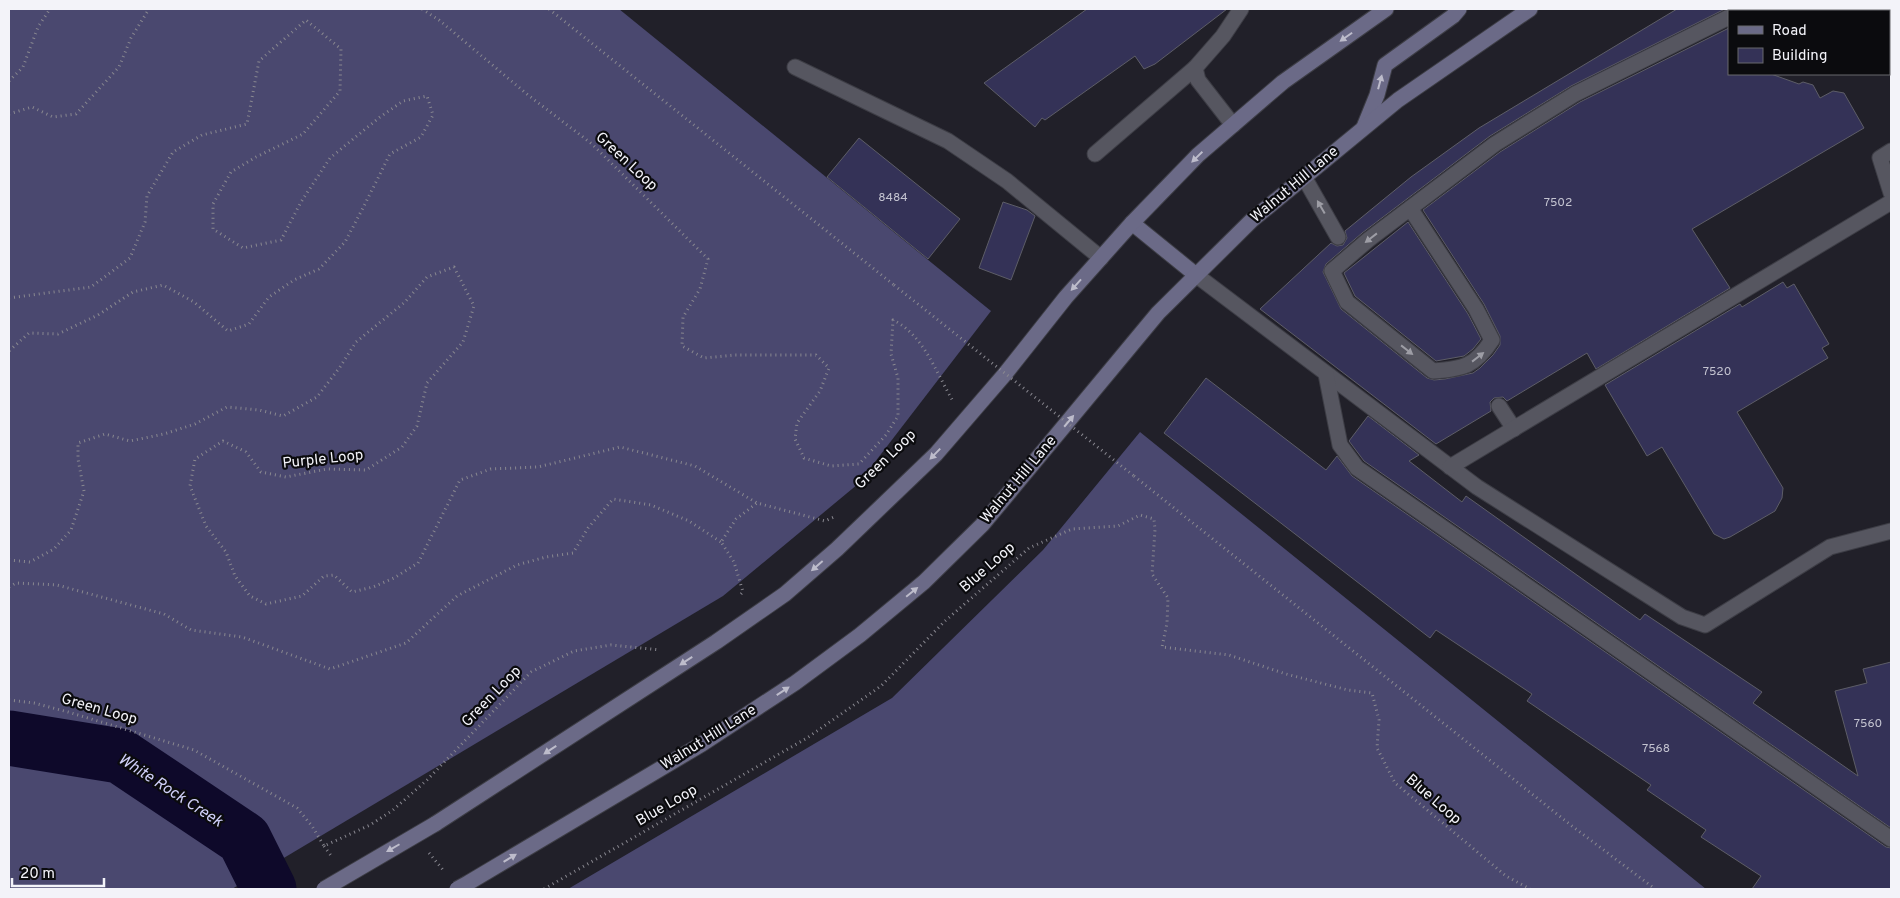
<svg xmlns="http://www.w3.org/2000/svg" width="1900" height="898" font-family="Overpass,sans-serif">
<style>
.forest{fill:#4a486f}
.lines{fill:none;stroke-linecap:round;stroke-linejoin:round}
.river{stroke:#0e092a;stroke-width:55}
.building{fill:#343257;stroke:#5d5d67}
.lane-casing{stroke:#3d3d45;stroke-width:17}
.secondary-casing{stroke:#3d3d45;stroke-width:17}
.path{stroke:#898890;stroke-width:3;stroke-dasharray:1 4;stroke-linecap:butt}
.lane{stroke:#565660;stroke-width:15}
.secondary{stroke:#6b6a87;stroke-width:15}
.secondary-bridge-casing{stroke:#3d3d45;stroke-width:17;stroke-linecap:butt}
.path-bridge{stroke:#898890;stroke-width:3;stroke-dasharray:1 4;stroke-linecap:butt}
.secondary-bridge{stroke:#6b6a87;stroke-width:15}
.oneway{fill:#bdbccb}
.oneway2{fill:#9d9da5}
.labels{text-anchor:middle;dominant-baseline:central;stroke-width:4.5;stroke-linejoin:round;paint-order:stroke}
.number-label{font-size:12px;fill:#c3c3d0}
.street-label{font-size:15px;fill:#f3f3f9;stroke:#0b0b0e}
.water-label{font-size:16px;font-style:italic;fill:#d0d0f9;stroke:#0b0b0e}
</style>
<rect width="100%" height="100%" fill="#212029"/>
<!-- forest -->
<g class="forest">
<path d="M9,9H619L991,311L858,484L723,596L232,889H9Z"/>
<path d="M1140,432L1706,889H568L892,698L1043,550Z"/>
</g>
<g class="lines">
<!-- river -->
<path class="river" d="M9,738L120,756L244,839L269,889"/>
</g>
<!-- building -->
<g class="building">
<path d="M1087,9H1227L1155,64L1144,69L1135,56L1045,120L1042,118L1035,127L984,83Z"/>
<path d="M1677,9H1725L1571,86L1490,136L1362,233L1326,264L1323,272L1341,309L1427,378L1434,380L1445,379L1473,373L1480,368L1493,355L1500,345V336L1484,304L1423,210L1500,152L1580,102L1729,28V74H1771L1799,84L1803,82L1813,85L1820,98L1833,91L1844,93L1864,128L1692,229L1730,288L1596,369L1587,353L1507,401L1503,397L1494,398L1490,402L1491,411L1436,444L1260,309L1331,243L1337,246L1343,245L1347,238L1345,231L1411,177L1479,128Z"/>
<path d="M859,138L960,219L928,259L827,177Z"/>
<path d="M1003,202L1027,210L1035,216L1011,280L979,268Z"/>
<path d="M1408,222L1468,314L1481,339L1473,349L1464,356L1436,361L1355,296L1344,273Z"/>
<path d="M1783,282L1787,288L1794,284L1829,344L1822,348L1828,358L1737,412L1783,488L1782,498L1775,511L1730,537L1724,539L1714,534L1662,447L1647,456L1605,385L1740,304L1742,307Z"/>
<path d="M1206,378L1326,470L1337,456L1352,476L1886,847L1891,848V889H1752L1761,876L1701,837L1706,830L1647,790L1651,785L1527,701L1532,694L1436,630L1430,638L1164,433Z"/>
<path d="M1368,416L1419,455L1409,461L1462,502L1466,496L1640,620L1645,614L1762,692L1753,703L1858,776L1835,691L1867,683L1863,669L1891,662V828L1364,461L1349,441Z"/>
</g>
<g class="lines">
<defs>
<g id="lane">
<path d="M1862,9L1864,11"/>
<path d="M1741,11L1746,9"/>
<path d="M1889,53L1891,57"/>
<path d="M795,67L948,141L1007,181L1101,258"/>
<path d="M1233,125L1198,80L1195,68L1223,36L1241,9"/>
<path d="M1891,151L1880,158L1891,193"/>
<path d="M1095,154L1195,68"/>
<path d="M1304,177L1338,237"/>
<path d="M1410,208L1476,309L1492,340C1475,366 1464,369 1433,371L1347,302L1332,271L1368,240L1495,144L1575,94L1729,17"/>
<path d="M1196,275L1477,487L1682,617L1705,625L1830,547L1891,531"/>
<path d="M1326,374L1340,445L1357,468L1891,839"/>
<path d="M1499,406L1514,429"/>
<path d="M1450,467L1891,202"/>
</g>
<g id="secondary">
<path d="M1364,127L1377,95L1385,65L1453,16L1459,9"/>
<path d="M1132,223L1196,275"/>
<path d="M435,824L716,642L785,594L837,549L936,454L1005,374L1066,297L1132,223L1198,155L1283,82L1386,9"/>
<path d="M468,883L702,744L795,683L860,635L924,582L982,525L1158,313L1252,220L1398,100L1530,9"/>
</g>
</defs>
<!-- lane casing -->
<use href="#lane" class="lane-casing"/>
<!-- secondary casing -->
<use href="#secondary" class="secondary-casing"/>
<!-- path -->
<g class="path">
<path d="M422,9L439,20L528,95L592,144L708,259L700,289L683,317L682,346L704,358L735,355H816L829,368L820,391L797,423L795,439L804,458L831,466L859,464L886,435L898,416V378L891,354L893,320C924,335 936,373 953,401"/>
<path d="M549,9L894,285"/>
<path d="M9,81L23,67L38,27L50,9"/>
<path d="M9,114L32,107L53,117L76,114L119,67L131,38L149,9"/>
<path d="M9,298L91,287L130,258L145,222L147,196L173,152L202,135L247,124L259,61L306,20L341,49L340,91L303,134L256,157L231,172L213,204V229L243,248L281,240L301,202L330,158L380,117L403,101L427,96L433,115L421,137L390,154L364,206L345,242L319,269L294,280L269,297L249,324L228,331L194,302L163,285L133,292L98,315L58,334L29,333L9,351"/>
<path d="M1134,476L1572,826L1655,889"/>
<path d="M9,560L30,562L54,549L71,530L84,491L78,459V443L105,434L130,441L164,434L195,424L227,407L259,410L283,416L317,397L340,367L356,342L405,302L427,277L454,267L474,306L463,342L427,383L417,426L402,447L366,470L327,469L286,477L261,472L246,452L223,441L195,459L190,486L206,526L226,552L235,576L250,596L266,604L302,596L324,576L334,575L352,592L373,587L394,578L418,563L460,480L491,469L538,467L620,447L695,466L757,503"/>
<path d="M9,587L16,583L57,585L164,614L191,630L242,637L330,669L406,643L457,596L517,565L546,557L573,553L588,528L613,499L651,505L689,521L721,542"/>
<path d="M741,594L743,592L734,562L721,542L736,519L757,503L825,521L834,517"/>
<path d="M9,700L34,703L68,712L194,750L297,808L312,826L324,846L370,825L393,810L427,780L531,672L574,651L611,645L660,650"/>
<path d="M324,846L332,857"/>
<path d="M429,853L444,871"/>
<path d="M544,889L807,738L881,686L945,621L1029,548L1072,529L1118,526L1140,515L1154,519L1155,530L1152,574L1168,598L1167,623L1162,647L1229,655L1286,674L1348,690L1372,693L1379,720L1377,748L1395,783L1506,876L1530,889"/>
</g>
<!-- lane -->
<use href="#lane" class="lane"/>
<!-- secondary -->
<use href="#secondary" class="secondary"/>
<defs>
<g id="secondary-bridge">
<path d="M324,889L435,824"/>
<path d="M457,889L468,883"/>
</g>
</defs>
<!-- secondary-bridge casing -->
<use href="#secondary-bridge" class="secondary-bridge-casing"/>
<!-- path-bridge -->
<path class="path-bridge" d="M894,285L1134,476"/>
<!-- secondary-bridge -->
<use href="#secondary-bridge" class="secondary-bridge"/>
</g>
<!-- one-way arrows -->
<defs><path id="oneway-solid" d="M-6-.8H1V-3.2L6.5 0L1 3.2V.8H-6Z" transform="scale(1.25)"/></defs>
<g class="oneway">
<use href="#oneway-solid" transform="translate(1346 37) rotate(145)"/>
<use href="#oneway-solid" transform="translate(1380 82) rotate(-75)"/>
<use href="#oneway-solid" transform="translate(1197 157) rotate(136)"/>
<use href="#oneway-solid" transform="translate(1076 285) rotate(132)"/>
<use href="#oneway-solid" transform="translate(1069 421) rotate(-50)"/>
<use href="#oneway-solid" transform="translate(935 454) rotate(134)"/>
<use href="#oneway-solid" transform="translate(817 566) rotate(139)"/>
<use href="#oneway-solid" transform="translate(912 592) rotate(-39)"/>
<use href="#oneway-solid" transform="translate(686 661) rotate(147)"/>
<use href="#oneway-solid" transform="translate(783 691) rotate(-33)"/>
<use href="#oneway-solid" transform="translate(550 750) rotate(147)"/>
<use href="#oneway-solid" transform="translate(393 848) rotate(150)"/>
<use href="#oneway-solid" transform="translate(510 858) rotate(-31)"/>
</g>
<g class="oneway2">
<use href="#oneway-solid" transform="translate(1321 207) rotate(-120)"/>
<use href="#oneway-solid" transform="translate(1371 238) rotate(142)"/>
<use href="#oneway-solid" transform="translate(1407 350) rotate(38)"/>
<use href="#oneway-solid" transform="translate(1478 357) rotate(-38)"/>
</g>
<g class="labels">
<!-- number labels -->
<g class="number-label">
<text x="893" y="198">8484</text>
<text x="1558" y="203">7502</text>
<text x="1717" y="372">7520</text>
<text x="1868" y="724">7560</text>
<text x="1656" y="749">7568</text>
</g>
<!-- street labels -->
<g class="street-label">
<text transform="translate(626 162) rotate(43)">Green Loop</text>
<text transform="translate(1295 185) rotate(-40)">Walnut Hill Lane</text>
<text transform="translate(323 460) rotate(-6)">Purple Loop</text>
<text transform="translate(886 460) rotate(-44)">Green Loop</text>
<text transform="translate(1019 480) rotate(-50)">Walnut Hill Lane</text>
<text transform="translate(988 568) rotate(-41)">Blue Loop</text>
<text transform="translate(492 697) rotate(-46)">Green Loop</text>
<text transform="translate(99 710) rotate(16)">Green Loop</text>
<text transform="translate(709 738) rotate(-32)">Walnut Hill Lane</text>
<text transform="translate(1433 800) rotate(41)">Blue Loop</text>
<text transform="translate(667 806) rotate(-30)">Blue Loop</text>
</g>
<!-- water labels -->
<g class="water-label">
<text transform="translate(170 791) rotate(33)">White Rock Creek</text>
</g>
</g>
<!-- border -->
<rect width="1900" height="898" fill="none" stroke="#f3f3f9" stroke-width="20"/>
<!-- legend -->
<rect x="1728" y="10" width="162" height="65" fill="#0b0b0e" stroke="#68686c"/>
<rect x="1738" y="26" width="25" height="8" fill="#6b6a87" stroke="#68686c"/>
<text x="1772" y="35" font-size="15" fill="#f3f3f9">Road</text>
<rect x="1738" y="48" width="25" height="15" fill="#343257" stroke="#68686c"/>
<text x="1772" y="60" font-size="15" fill="#f3f3f9">Building</text>
<!-- scale -->
<path d="M12 878v8h92v-8" fill="none" stroke="#f3f3f9" stroke-width="2.5"/>
<text x="20" y="878" font-size="15" fill="#f3f3f9" stroke="#0b0b0e" stroke-width="4" paint-order="stroke">20 m</text>
</svg>
